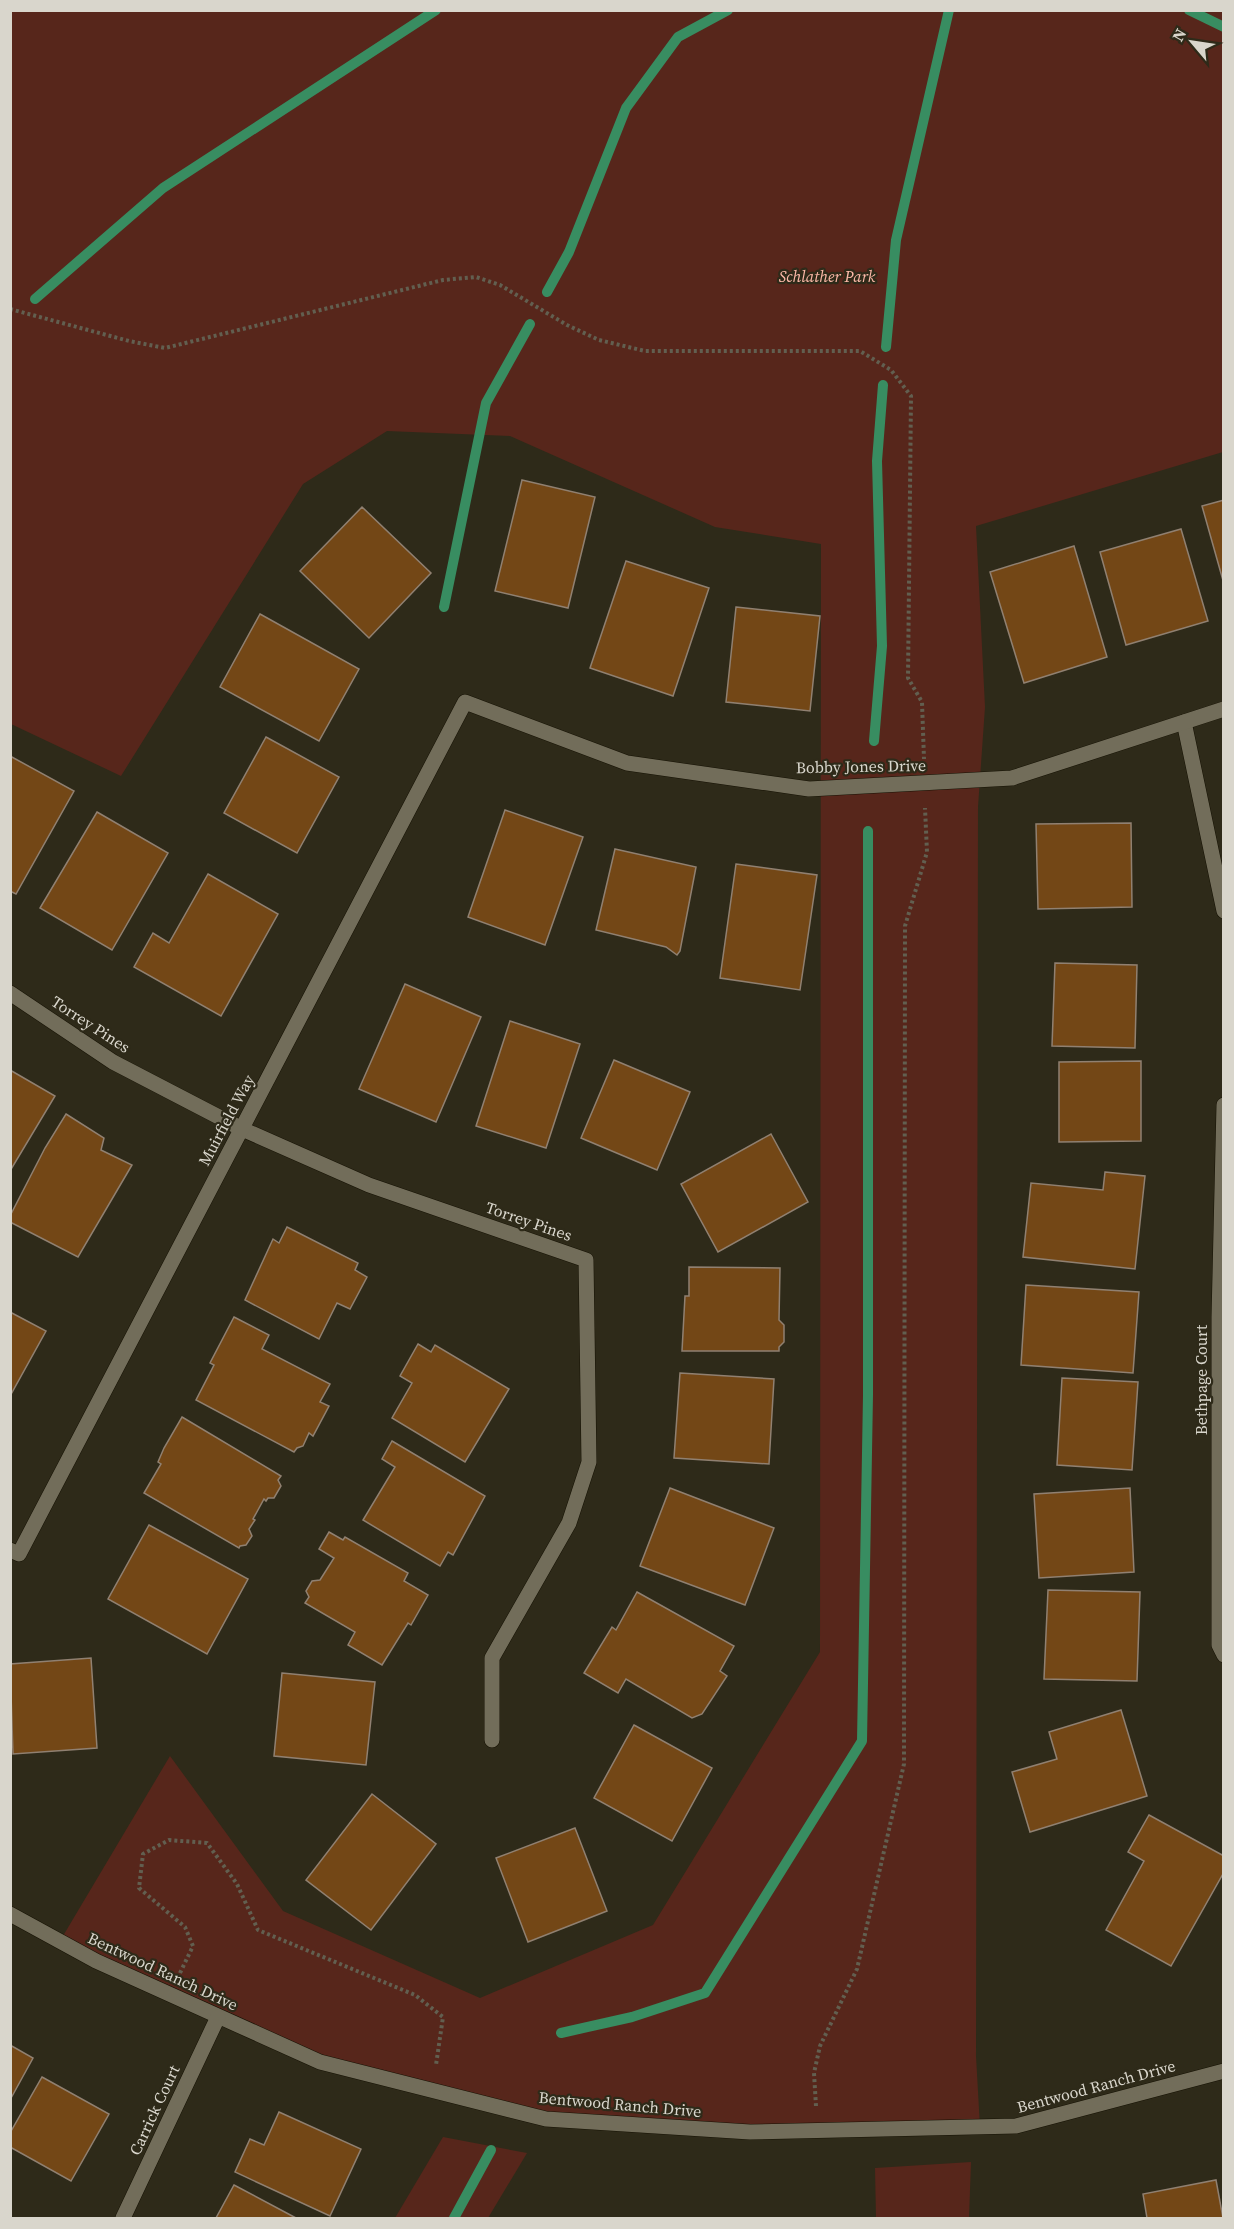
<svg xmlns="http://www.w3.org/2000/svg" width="1234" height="2229" font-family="'Source Serif 4',serif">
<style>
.green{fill:#57261b}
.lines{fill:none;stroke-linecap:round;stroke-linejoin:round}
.stream{stroke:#388d61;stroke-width:10}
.building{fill:#734716;stroke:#908071;stroke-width:1.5}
.minor-casing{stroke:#161204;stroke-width:16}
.path{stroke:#625f50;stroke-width:4;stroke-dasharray:3 3;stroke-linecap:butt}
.minor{stroke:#726d5a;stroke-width:15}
.labels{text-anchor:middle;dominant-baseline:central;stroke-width:4.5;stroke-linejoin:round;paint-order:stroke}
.park-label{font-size:16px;font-style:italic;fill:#fdb9a8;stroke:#2e2a19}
.street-label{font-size:16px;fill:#d9d6cc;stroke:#2e2a19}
</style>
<rect width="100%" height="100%" fill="#2e2a19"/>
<!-- green -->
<g class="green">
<path d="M11,11H1223V452L976,526L985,707L978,807L976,2056L980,2127L750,2132L546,2119L320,2062L60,1941L170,1756L283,1911L480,1998L653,1925L820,1652L821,544L715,527L510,436L387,431L303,484L121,776L11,724Z"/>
<path d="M443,2137L527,2153L488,2218H395Z"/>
<path d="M971,2162L969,2218H876L875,2168Z"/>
</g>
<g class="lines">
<!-- stream -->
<g class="stream">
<path d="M1189,10L1224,27"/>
<path d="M547,292L569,252L626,108L678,37L728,10"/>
<path d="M35,299L163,188L436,10"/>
<path d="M886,347L896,240L949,10"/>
<path d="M444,607L486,403L530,324"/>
<path d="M874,741L882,646L877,461L883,385"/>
<path d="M561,2033L632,2017L705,1993L862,1741L868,1395V831"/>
<path d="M454,2218L491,2150"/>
</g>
</g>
<!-- building -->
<g class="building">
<path d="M522,480L595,497L568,608L495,591Z"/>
<path d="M1224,500V584L1202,506Z"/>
<path d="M362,507L431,573L369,638L300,571Z"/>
<path d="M1181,529L1208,621L1126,645L1100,552Z"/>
<path d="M1074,546L1107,657L1024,683L990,572Z"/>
<path d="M626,561L709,588L673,696L590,668Z"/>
<path d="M736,607L820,616L810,711L726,702Z"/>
<path d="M260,614L359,669L319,741L220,687Z"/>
<path d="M266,737L339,777L297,853L224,813Z"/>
<path d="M10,756L74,791L16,894L10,891Z"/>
<path d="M505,810L583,837L545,945L468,917Z"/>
<path d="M97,812L168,853L112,950L40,908Z"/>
<path d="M1131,823L1132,907L1038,909L1036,824Z"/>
<path d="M615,849L696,867L680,951L677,955L666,947L596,930Z"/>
<path d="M736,864L817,875L800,990L720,978Z"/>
<path d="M208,874L278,914L221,1016L134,967L153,933L169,943Z"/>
<path d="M1055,963L1137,965L1135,1048L1052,1046Z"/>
<path d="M405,984L481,1017L436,1122L359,1089Z"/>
<path d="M510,1021L580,1044L546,1148L476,1126Z"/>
<path d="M614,1060L690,1092L657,1170L581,1138Z"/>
<path d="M1141,1061V1141L1059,1142V1062Z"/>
<path d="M10,1070L55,1096L10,1171Z"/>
<path d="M66,1114L104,1138L101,1150L132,1165L78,1257L10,1222V1216L45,1148Z"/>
<path d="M771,1134L808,1202L718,1252L681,1184Z"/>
<path d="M1105,1172L1145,1176L1135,1269L1023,1257L1031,1183L1103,1190Z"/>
<path d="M287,1227L358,1263L355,1270L367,1277L350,1309L337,1303L319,1339L245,1300L273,1239L279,1243Z"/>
<path d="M689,1267L780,1268L779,1320L784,1325V1342L779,1347V1351H682L685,1296H689Z"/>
<path d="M1026,1285L1139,1292L1133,1373L1021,1365Z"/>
<path d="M10,1312L46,1331L10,1396Z"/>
<path d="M234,1317L269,1335L262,1349L330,1384L320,1402L329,1406L313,1436L309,1433L303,1446L297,1448L294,1452L196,1400L214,1365L210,1363Z"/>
<path d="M418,1344L431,1352L435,1345L509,1389L465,1462L392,1418L412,1383L400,1376Z"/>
<path d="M680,1373L774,1379L769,1464L674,1458Z"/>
<path d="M1062,1378L1138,1382L1132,1470L1057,1465Z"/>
<path d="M182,1417L281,1476L278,1480L281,1486L274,1498H268L266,1501L264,1499L253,1519L255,1520L249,1529L252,1536L246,1545L240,1546L239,1548L144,1493L161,1464L158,1462L164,1448Z"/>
<path d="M392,1441L485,1496L453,1555L448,1552L440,1566L363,1520L395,1467L382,1459Z"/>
<path d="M670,1488L774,1528L745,1605L640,1566Z"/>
<path d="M1130,1488L1134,1572L1039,1578L1034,1494Z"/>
<path d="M149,1525L248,1579L207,1654L108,1599Z"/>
<path d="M329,1532L343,1540L345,1537L408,1573L404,1581L428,1595L411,1625L408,1623L382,1665L348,1645L355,1632L305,1603L309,1597L306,1591L312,1581L320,1580L334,1558L319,1549Z"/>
<path d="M1048,1590L1140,1592L1137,1681L1044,1679Z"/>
<path d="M637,1592L734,1646L720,1671L727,1676L702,1714L692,1718L626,1679L618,1693L584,1673L612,1627L616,1630Z"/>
<path d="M91,1658L97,1748L13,1754L10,1664Z"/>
<path d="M282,1673L375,1682L366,1765L274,1756Z"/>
<path d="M1121,1710L1147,1796L1030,1832L1012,1772L1057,1759L1049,1732Z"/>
<path d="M634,1725L712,1768L672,1841L594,1798Z"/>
<path d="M372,1794L436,1844L371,1930L306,1880Z"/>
<path d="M1149,1815L1224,1856V1872L1171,1966L1106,1930L1144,1861L1128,1852Z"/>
<path d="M575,1828L607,1911L528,1942L496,1858Z"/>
<path d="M10,2045L33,2058L10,2100Z"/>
<path d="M42,2077L109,2114L71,2181L10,2147V2133Z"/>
<path d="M279,2112L361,2149L330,2216L235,2172L250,2139L264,2145Z"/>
<path d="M1216,2180L1223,2218H1147L1143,2194Z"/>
<path d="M234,2185L296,2218H216Z"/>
</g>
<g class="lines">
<defs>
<g id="minor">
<path d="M1184,722L1224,911"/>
<path d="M10,993L113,1062L242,1129L369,1185L586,1260L589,1462L569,1523L492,1658V1740"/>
<path d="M1224,1105L1219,1317V1645L1224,1655"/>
<path d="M10,1550L19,1554L465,702L627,763L809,789L1012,778L1224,709"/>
<path d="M10,1914L96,1961L320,2062L546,2119L750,2132L1016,2126L1224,2071"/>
<path d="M123,2218L218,2017"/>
</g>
</defs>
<!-- minor casing -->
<use href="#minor" class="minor-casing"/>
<!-- path -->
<g class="path">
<path d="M10,309L129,341L165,348L443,280L476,277L500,285L567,325L599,340L645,351H860L891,370L911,396L908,678L922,702L924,759"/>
<path d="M180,1973L193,1946L185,1927L139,1888L143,1854L169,1840L207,1843L237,1884L258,1930L415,1995L443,2017L436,2065"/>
<path d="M816,2106L814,2073L820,2046L857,1969L904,1764L905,926L927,852L925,808"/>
</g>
<!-- minor -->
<use href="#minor" class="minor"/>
</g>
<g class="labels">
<!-- park labels -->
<g class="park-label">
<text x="827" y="276">Schlather Park</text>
</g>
<!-- street labels -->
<g class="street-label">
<text transform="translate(861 766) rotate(-1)">Bobby Jones Drive</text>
<text transform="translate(91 1024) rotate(33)">Torrey Pines</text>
<text transform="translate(226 1120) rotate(-62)">Muirfield Way</text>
<text transform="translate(529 1221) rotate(19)">Torrey Pines</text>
<text transform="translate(1201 1380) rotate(-90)">Bethpage Court</text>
<text transform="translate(163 1971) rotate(25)">Bentwood Ranch Drive</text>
<text transform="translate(1096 2086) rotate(-15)">Bentwood Ranch Drive</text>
<text transform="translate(620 2104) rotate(5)">Bentwood Ranch Drive</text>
<text transform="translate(154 2110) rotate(-65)">Carrick Court</text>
</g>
</g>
<!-- border -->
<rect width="1234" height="2229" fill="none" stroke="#d9d6cc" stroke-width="24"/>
<!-- north arrow -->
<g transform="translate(1192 42) rotate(299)" stroke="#2e2a19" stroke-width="4.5" paint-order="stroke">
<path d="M0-4.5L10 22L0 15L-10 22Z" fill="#d9d6cc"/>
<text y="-9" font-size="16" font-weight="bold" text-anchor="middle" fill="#d9d6cc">N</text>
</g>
</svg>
